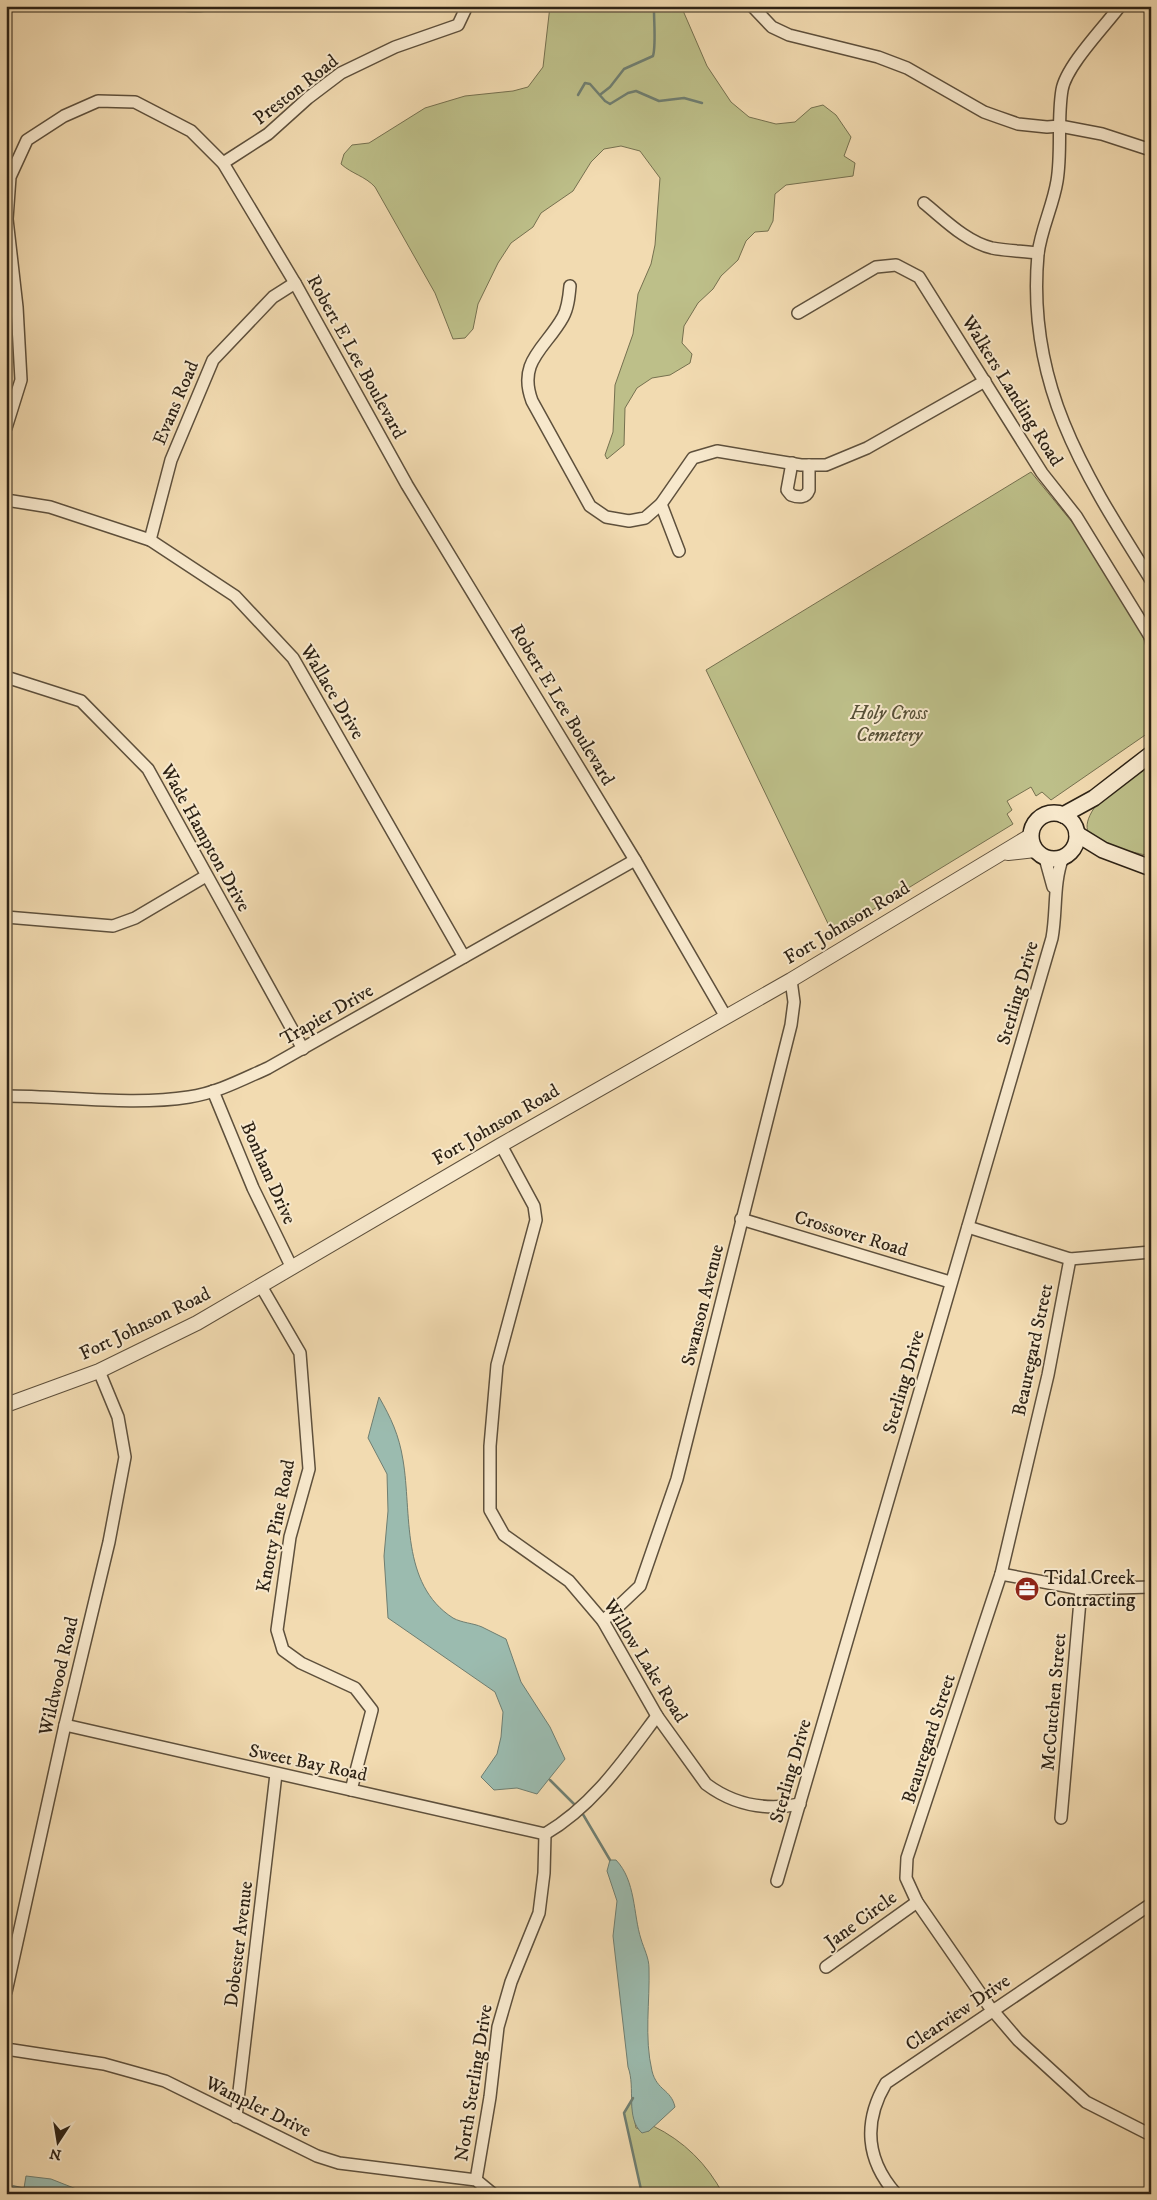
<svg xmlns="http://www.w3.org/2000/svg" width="1157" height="2200" font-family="'IM FELL DW Pica',serif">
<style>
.green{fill:#bdbf89;stroke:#75704f}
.water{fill:#9bbbaf;stroke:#6f7e71}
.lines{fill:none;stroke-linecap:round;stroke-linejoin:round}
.stream{stroke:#6f7e71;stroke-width:2.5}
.minor-casing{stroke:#5e503c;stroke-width:14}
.tertiary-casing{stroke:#5e503c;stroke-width:16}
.secondary-casing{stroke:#2d2215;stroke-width:18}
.minor{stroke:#f7e8cc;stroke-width:11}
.tertiary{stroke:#f7e8cc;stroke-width:14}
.secondary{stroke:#f7e8cc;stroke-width:15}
.labels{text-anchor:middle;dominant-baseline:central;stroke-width:4;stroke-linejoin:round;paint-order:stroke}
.street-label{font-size:19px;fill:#2d2215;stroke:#f7e8cc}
.park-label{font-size:19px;font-style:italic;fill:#585138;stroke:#f7e8cc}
.poi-label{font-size:19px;fill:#2d2215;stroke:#f7e8cc;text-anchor:start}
</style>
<rect width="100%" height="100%" fill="#f2dbb1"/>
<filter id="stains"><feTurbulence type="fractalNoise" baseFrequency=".004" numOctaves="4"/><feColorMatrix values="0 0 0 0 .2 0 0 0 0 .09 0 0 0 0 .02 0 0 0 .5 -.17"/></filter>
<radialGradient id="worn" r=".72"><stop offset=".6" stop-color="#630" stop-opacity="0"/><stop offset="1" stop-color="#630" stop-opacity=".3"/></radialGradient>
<!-- green -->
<g class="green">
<path d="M149,6H284C263,17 246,6 223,8C215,8 208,12 200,12C183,13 165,8 149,6Z"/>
<path d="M550,6H681L707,66L731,102L749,117L776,124L795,122L811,108L823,105L836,115L851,137L844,156L855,163L853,176L786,185L775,194L773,221L768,231L755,232L746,241L738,260L721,276L713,289L698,303L684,326L682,343L692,354L690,363L670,375L652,378L637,388L625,408L624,445L607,459L605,455L613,432L615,385L633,334L638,294L651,264L655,245L660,178L640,151L621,146L604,149L591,162L573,191L541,213L533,227L511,243L498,263L478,304L473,329L465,338L453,339L435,293L375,187C365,176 352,174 341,164L344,154L352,145L369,143L425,108L465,96L513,91L528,87L543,67Z"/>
<path d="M1031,472L1076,527L1140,628C1153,661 1151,697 1151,731L1051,800L1042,792L1036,796L1031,787L1007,801L1012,810L1007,814L1013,824L833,934L706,670Z"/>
<path d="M1151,761V857C1125,847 1063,849 1097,804Z"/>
<path d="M633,2098L632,2106L636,2128L649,2131L653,2126C684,2141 707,2164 723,2194H642L624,2113Z"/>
</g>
<!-- water -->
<g class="water">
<path d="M379,1397C391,1418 399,1435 403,1460C412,1513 400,1584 453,1618C462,1623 473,1623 482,1627C490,1631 498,1635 506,1639L521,1682L550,1727L565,1759L537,1794L517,1788L494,1790L481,1777L497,1754L501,1737L503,1712L495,1692L388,1618L384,1556L388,1511L387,1474L368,1438Z"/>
<path d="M610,1860H616C636,1881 633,1914 641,1939C644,1949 649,1958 649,1968C650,2002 644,2037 652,2071C657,2091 671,2089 675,2107L649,2131L642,2133C625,2118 636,2088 628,2067L613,1936L617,1901L607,1871Z"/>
<path d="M26,2176L51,2179L89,2194H6V2184L24,2188Z"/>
</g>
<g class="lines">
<!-- stream -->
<g class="stream">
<path d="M601,94L610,87L624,69L653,56C656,46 654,22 654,11L650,6"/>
<path d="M578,95L585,83L590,84L605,101L610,104L628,93L636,91L659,101L684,98L702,103"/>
<path d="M550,1780L577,1807"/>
<path d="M581,1811L610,1860"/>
<path d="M633,2098L624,2113L642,2194"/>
</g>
<defs>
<g id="minor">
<path d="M752,6L772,27L789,35L878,57L907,68L984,112L998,117L1018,124L1047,127L1060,126L1102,134L1151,150"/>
<path d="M1120,6C1105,26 1066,66 1062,90C1057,120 1062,151 1057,181C1053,206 1041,229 1038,254C1026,385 1085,475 1151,580"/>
<path d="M223,163L268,134L308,98L341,73L395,47L458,25L467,6"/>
<path d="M924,203C944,219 966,242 992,248C1007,251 1023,251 1038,253"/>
<path d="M570,286C569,297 568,308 563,317C546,348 517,361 532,401L590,506L606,517L629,521L645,518L661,504L693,458L717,451L801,465H826L867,448L985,381"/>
<path d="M798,313L876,267L896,265L919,277L1042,473L1076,516L1151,638"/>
<path d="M6,428L21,380L17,307L7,219L10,177L27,140L64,116L98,101L135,102L191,131L223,163L295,283L407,485L635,860L726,1017"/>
<path d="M792,463L787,490L791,495C799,498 806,498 809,490V465"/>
<path d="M6,500L50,507L150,540L235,596L293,658L464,957"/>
<path d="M661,504L679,551"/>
<path d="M150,540L171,460L213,360L273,297L295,283"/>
<path d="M6,677L81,701L148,769L303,1049"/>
<path d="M1045,858L1053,887"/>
<path d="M6,917L113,926L135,918L206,876"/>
<path d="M213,1091L253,1188L292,1268"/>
<path d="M6,1096C64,1096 133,1106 189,1097C217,1093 243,1079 268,1068L635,860"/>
<path d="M501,1145L534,1206L536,1220L497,1365L490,1446V1510L504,1535L569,1581L603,1621L657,1716L706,1784C734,1805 765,1811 800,1804"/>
<path d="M741,1219L950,1282"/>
<path d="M968,1227L1070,1259L1151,1252"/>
<path d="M1070,1259L1048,1375L1001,1574L907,1858L906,1878L917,1902L989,2006L1018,2040L1086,2102L1151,2135"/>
<path d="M261,1286L300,1353L309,1469L290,1537L277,1630L283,1650L301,1663L355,1688L372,1710L351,1790"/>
<path d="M1001,1574L1081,1589L1151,1587"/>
<path d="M603,1621L640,1586L677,1479L791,1025L794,1002L791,980"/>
<path d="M65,1725L545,1834"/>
<path d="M1061,1818L1081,1589"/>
<path d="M545,1834C593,1806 624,1760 657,1716"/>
<path d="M777,1881L1052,938C1057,911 1053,883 1063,857"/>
<path d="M826,1967L917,1902"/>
<path d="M6,1992L65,1725L109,1542L125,1457L118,1417L99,1371"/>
<path d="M6,2049L104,2064L165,2081L317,2156L339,2163L476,2180L493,2194"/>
<path d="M236,2117L276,1774"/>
<path d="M476,2180L490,2097L498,2027L511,1982L539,1913L544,1873L545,1834"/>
<path d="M896,2194C866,2160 863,2122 886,2083L1151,1904"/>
</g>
<g id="tertiary">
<path d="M1008,853L1035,850"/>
<path d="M6,1405L99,1371L197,1323L501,1145L791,980L1030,836"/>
</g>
<g id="secondary">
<circle cx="1054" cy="836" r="23"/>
<path d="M1063,815L1094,798L1151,754"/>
<path d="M1077,834L1103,850L1151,868"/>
</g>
</defs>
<!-- minor casing -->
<use href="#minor" class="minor-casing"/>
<!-- tertiary casing -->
<use href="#tertiary" class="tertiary-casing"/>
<!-- secondary casing -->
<use href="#secondary" class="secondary-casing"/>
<!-- minor -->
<use href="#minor" class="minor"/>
<!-- tertiary -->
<use href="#tertiary" class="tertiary"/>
<!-- secondary -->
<use href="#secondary" class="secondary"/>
</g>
<!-- icons -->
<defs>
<symbol id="office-disc" viewBox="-11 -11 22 22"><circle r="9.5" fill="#8f2418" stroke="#f7e8cc"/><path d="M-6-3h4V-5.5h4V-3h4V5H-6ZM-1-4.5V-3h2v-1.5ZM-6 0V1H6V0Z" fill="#fff"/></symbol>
</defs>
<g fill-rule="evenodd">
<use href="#office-disc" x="1013" y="1575" width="28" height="28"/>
</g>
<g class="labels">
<!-- street labels -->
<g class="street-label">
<text transform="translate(296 90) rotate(-38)">Preston Road</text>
<text transform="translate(356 357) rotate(61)">Robert E Lee Boulevard</text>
<text transform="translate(1012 391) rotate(58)">Walkers Landing Road</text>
<text transform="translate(176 403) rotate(-67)">Evans Road</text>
<text transform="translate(332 692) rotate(59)">Wallace Drive</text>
<text transform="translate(562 705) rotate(59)">Robert E Lee Boulevard</text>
<text transform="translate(205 838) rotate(61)">Wade Hampton Drive</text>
<text transform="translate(847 923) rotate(-31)">Fort Johnson Road</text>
<text transform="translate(1018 993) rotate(-74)">Sterling Drive</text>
<text transform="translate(327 1015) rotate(-30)">Trapier Drive</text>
<text transform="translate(496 1125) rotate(-30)">Fort Johnson Road</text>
<text transform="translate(268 1173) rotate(66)">Bonham Drive</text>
<text transform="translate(851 1234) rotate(17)">Crossover Road</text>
<text transform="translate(703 1305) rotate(-76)">Swanson Avenue</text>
<text transform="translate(145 1324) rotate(-26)">Fort Johnson Road</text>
<text transform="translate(1033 1350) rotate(-78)">Beauregard Street</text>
<text transform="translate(904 1382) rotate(-74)">Sterling Drive</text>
<text transform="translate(276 1526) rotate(-79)">Knotty Pine Road</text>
<text transform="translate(645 1661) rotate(58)">Willow Lake Road</text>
<text transform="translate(59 1676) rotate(-77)">Wildwood Road</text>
<text transform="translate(1054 1702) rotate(-85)">McCutchen Street</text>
<text transform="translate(929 1739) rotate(-72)">Beauregard Street</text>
<text transform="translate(308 1763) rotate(12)">Sweet Bay Road</text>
<text transform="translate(791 1771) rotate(-74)">Sterling Drive</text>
<text transform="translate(861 1920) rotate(-36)">Jane Circle</text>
<text transform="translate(239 1944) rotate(-83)">Dobester Avenue</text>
<text transform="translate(958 2013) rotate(-34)">Clearview Drive</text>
<text transform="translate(474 2083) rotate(-81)">North Sterling Drive</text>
<text transform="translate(258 2107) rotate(26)">Wampler Drive</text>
</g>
<!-- park labels -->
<g class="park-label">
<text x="889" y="713">Holy Cross<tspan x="889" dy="22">Cemetery</tspan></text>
</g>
<!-- poi labels -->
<g class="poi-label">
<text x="1044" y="1578">Tidal Creek<tspan x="1044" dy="22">Contracting</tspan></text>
</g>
</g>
<!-- margin -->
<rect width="1157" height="2200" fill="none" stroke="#f2dbb1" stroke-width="25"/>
<rect x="8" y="8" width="1142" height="2185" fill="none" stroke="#2d2215" stroke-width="2.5"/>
<rect x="12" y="12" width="1132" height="2175" fill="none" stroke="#2d2215"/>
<!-- north arrow -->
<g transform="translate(58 2142) rotate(192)" stroke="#f7e8cc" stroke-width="4" paint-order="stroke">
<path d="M0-4L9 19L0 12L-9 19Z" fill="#2d2215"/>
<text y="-8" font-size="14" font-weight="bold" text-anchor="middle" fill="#2d2215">N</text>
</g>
<rect width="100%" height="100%" filter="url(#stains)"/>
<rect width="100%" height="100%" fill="url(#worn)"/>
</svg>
